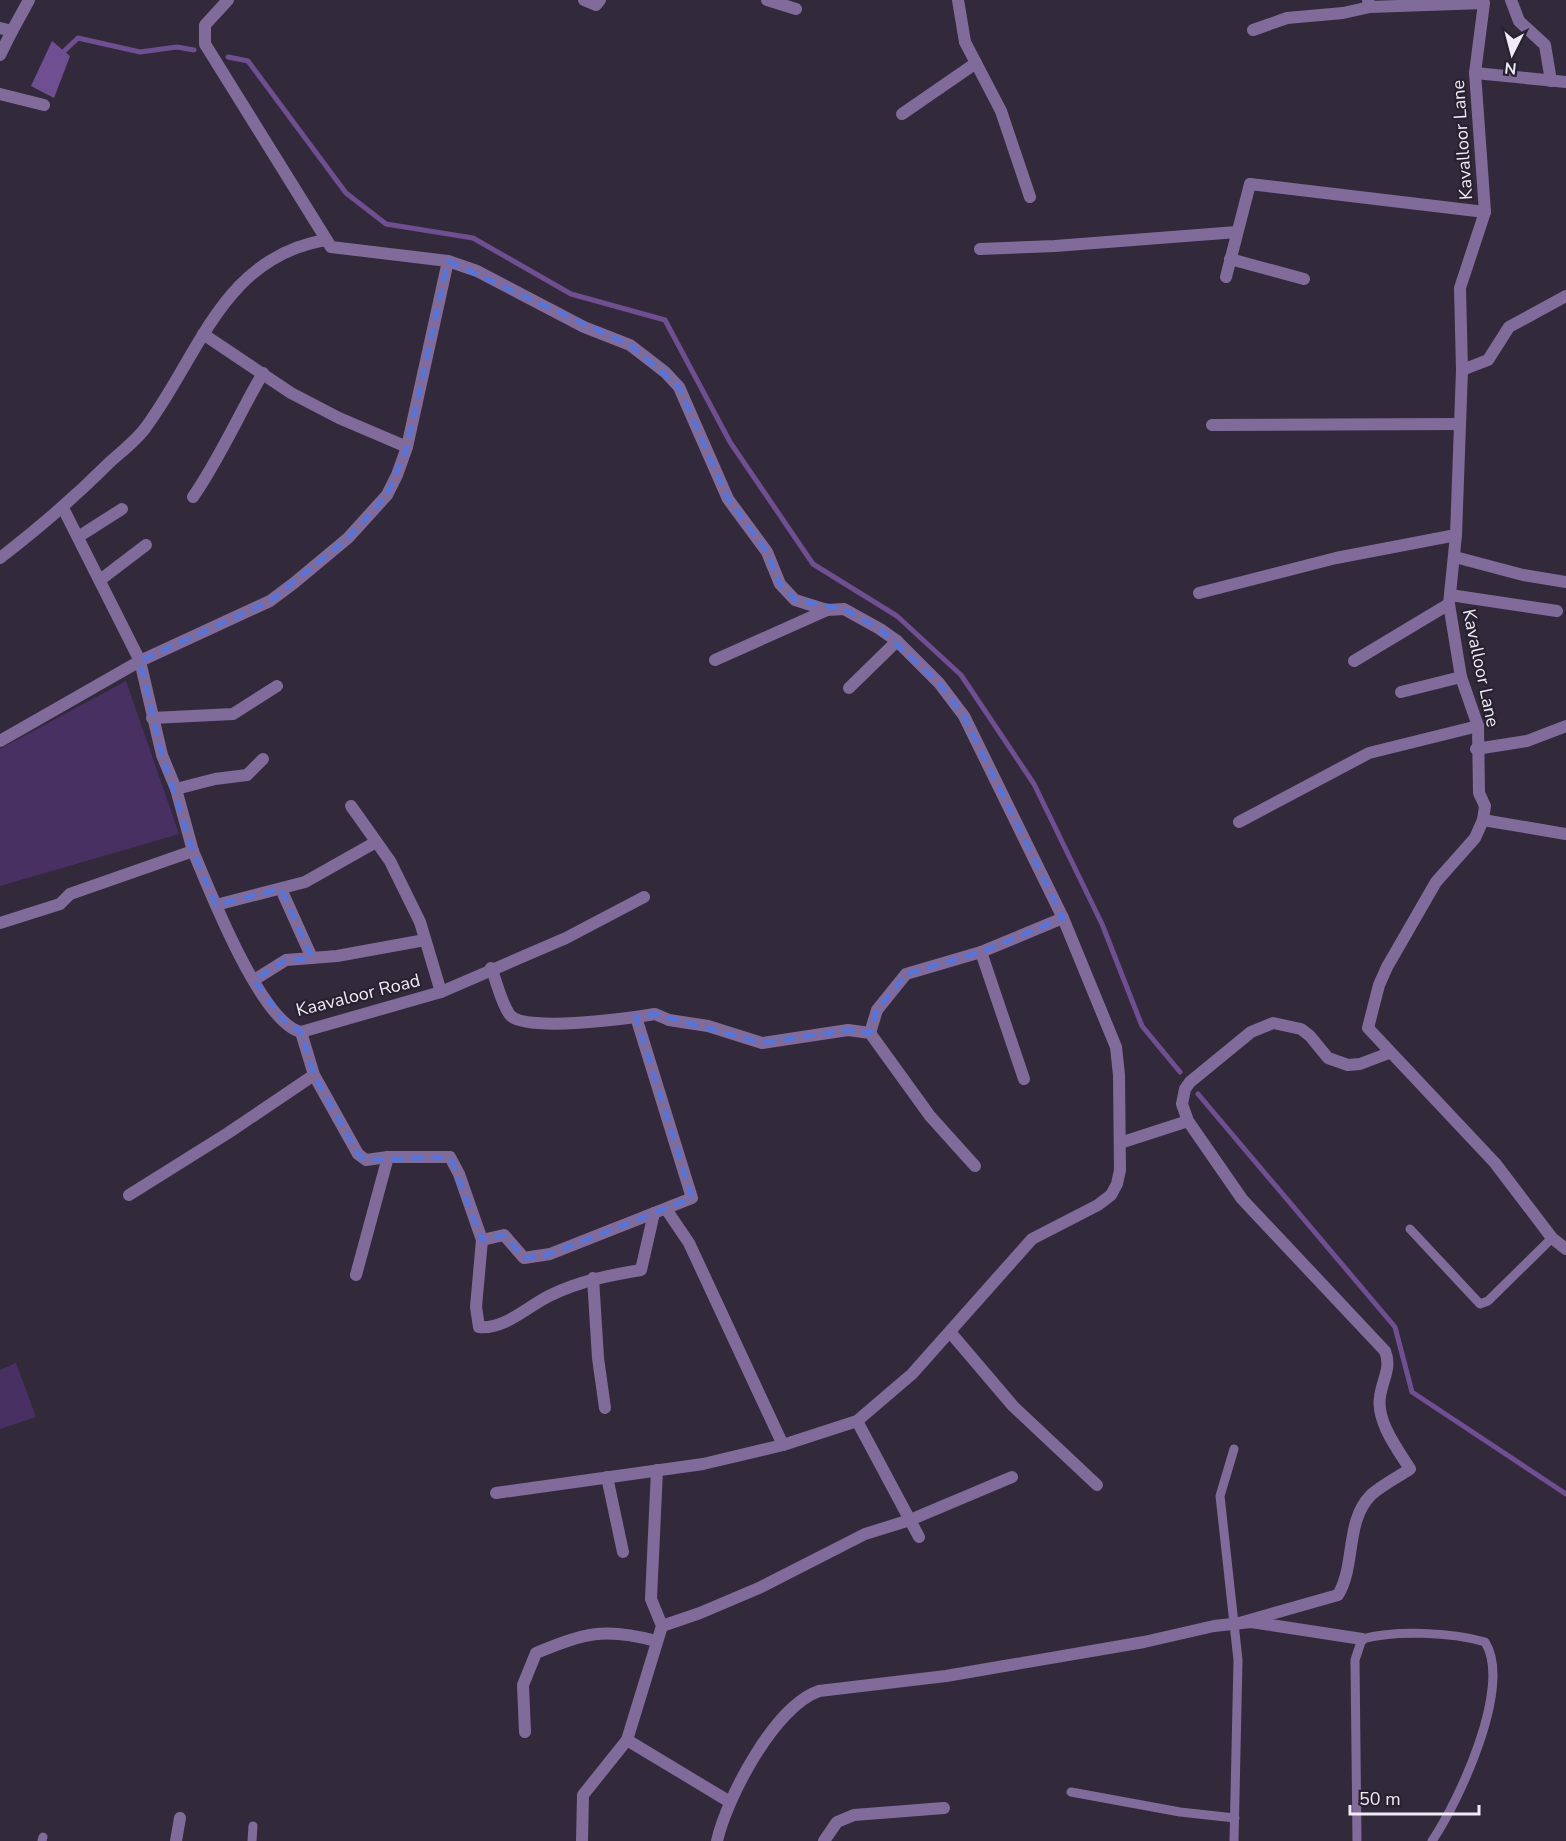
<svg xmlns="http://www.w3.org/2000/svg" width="1566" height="1841" font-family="'Nunito Sans',sans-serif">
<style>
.green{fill:#493063}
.water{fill:#6f4f91}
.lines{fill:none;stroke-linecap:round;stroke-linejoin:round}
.stream{stroke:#6f4f91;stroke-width:5}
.lane{stroke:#816b9b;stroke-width:9}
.street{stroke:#816b9b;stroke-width:12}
.marked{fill:none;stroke:#5275e0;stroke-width:4.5;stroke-dasharray:12 8;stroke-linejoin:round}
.labels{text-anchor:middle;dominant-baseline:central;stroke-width:4.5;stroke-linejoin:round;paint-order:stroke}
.street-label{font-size:18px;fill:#f0ebf6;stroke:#282130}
</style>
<rect width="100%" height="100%" fill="#322a3b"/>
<!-- green -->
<g class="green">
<path d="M126,681L179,834L0,886V749Z"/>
<path d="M16,1363L36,1417L0,1429V1370Z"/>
</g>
<!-- water -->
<path class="water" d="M52,41L70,56L54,98L31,86Z"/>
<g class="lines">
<!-- stream -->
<g class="stream">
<path d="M61,54L78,38L140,52L177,47L194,50"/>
<path d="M228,57L248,61L346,193L386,224L473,238L571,294L665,320L730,442L813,564L897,616L961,675L1034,784L1102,924L1142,1026L1180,1072"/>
<path d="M1198,1094L1395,1327L1412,1392L1566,1494"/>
</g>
<!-- lane -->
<g class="lane">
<path d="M1410,1229L1480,1304L1488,1301L1552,1238"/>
<path d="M1071,1792L1180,1812L1235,1818"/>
<path d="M42,1841L43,1837"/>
<path d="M252,1841L253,1826"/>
<path d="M1234,1841L1238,1660L1220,1496L1234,1449"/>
<path d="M1357,1841L1355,1660L1362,1639C1395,1630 1451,1632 1485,1642C1513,1686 1459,1801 1432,1841"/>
</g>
<!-- street -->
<g class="street">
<path d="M228,0L205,25V44L331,247L448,261L477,271L584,327L630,345L665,372L679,387L728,499L767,552L780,584L795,600L827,610L844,609L880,629L897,641L939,683L964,716L1063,918L1116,1047L1119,1075L1120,1170L1117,1184L1111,1195L1098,1205L1032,1239L912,1374L857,1421L783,1445L703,1464L496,1493"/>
<path d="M584,0L596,5L600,0"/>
<path d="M767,0L796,9"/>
<path d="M958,0L965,42L1001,111L1030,197"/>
<path d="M1368,0L1370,7L1484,3L1475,73L1485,212L1460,288L1462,370L1456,535L1449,604L1461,677L1478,726L1479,793L1485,806L1483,820L1475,838L1436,882L1387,967L1379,985L1368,1028L1495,1163L1552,1238L1566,1249"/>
<path d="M1511,0L1519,21L1545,45L1551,81"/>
<path d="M0,28L12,31L0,55"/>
<path d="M1253,30L1287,18L1343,13L1370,7"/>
<path d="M12,31L29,0"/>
<path d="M1475,73L1566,82"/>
<path d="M0,94L44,105"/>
<path d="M902,114L976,63"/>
<path d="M980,249L1055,246L1237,232"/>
<path d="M1230,259L1304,279"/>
<path d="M1226,277L1250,184L1485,212"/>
<path d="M203,334L291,393L339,418L407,447L448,261"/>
<path d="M1462,370L1488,360L1509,327L1566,296"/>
<path d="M1212,425L1458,424"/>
<path d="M193,497C220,458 239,414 263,373"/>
<path d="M63,508L140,661L162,755L176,789L193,851"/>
<path d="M78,537L122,509"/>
<path d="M1455,557L1523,575L1566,582"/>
<path d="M0,558C39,528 75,497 110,462C122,451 137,440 146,427C200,354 223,257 326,240"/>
<path d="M100,580L146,545"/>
<path d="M1199,593L1336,558L1456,535"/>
<path d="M1450,595L1557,611"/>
<path d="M715,660L827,610"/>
<path d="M1354,661L1449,604"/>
<path d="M849,688L897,641"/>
<path d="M1401,692L1461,677"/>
<path d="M152,718L233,714L277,686"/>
<path d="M0,741L140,661L270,601L294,583L348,538L387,495L397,475L407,447"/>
<path d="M1476,749L1527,741L1566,726"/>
<path d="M176,789L215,779L247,775L263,759"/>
<path d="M351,806L390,861L420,922L441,992"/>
<path d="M1483,820L1566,834"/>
<path d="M1239,822L1369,753L1478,726"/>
<path d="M281,889L312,958"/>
<path d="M216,905L305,882L376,842"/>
<path d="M0,923L60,904L70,894L193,851C209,889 261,1023 301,1032L441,992L566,938L644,897"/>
<path d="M981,952L1024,1079"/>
<path d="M491,968C497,982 501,1003 510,1015C525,1033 631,1018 655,1014L669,1020L708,1026L762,1043L848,1030L870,1033L930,1116L975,1166"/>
<path d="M254,980L286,960L337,956L425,940"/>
<path d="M301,1032L314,1075L358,1154L366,1160L388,1157H450L459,1174L482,1240L504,1235L524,1258L550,1254L692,1198L636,1017"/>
<path d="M870,1033L877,1010L906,974L981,952L1063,918"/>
<path d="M1120,1143L1188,1121"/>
<path d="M129,1195L228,1133L314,1075"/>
<path d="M666,1209L689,1243L783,1445"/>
<path d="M482,1240L476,1307L479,1327C505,1330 529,1305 551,1295C580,1281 610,1275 641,1270L654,1213"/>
<path d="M356,1275L388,1157"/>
<path d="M593,1278L598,1358L605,1408"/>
<path d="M950,1332L1013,1406L1097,1485"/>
<path d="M857,1421L919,1537"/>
<path d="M607,1477L623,1552"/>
<path d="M1236,1624L1338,1595C1356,1565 1345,1521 1371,1495C1382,1485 1398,1477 1410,1469C1398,1450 1376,1421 1380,1397C1382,1380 1392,1368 1385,1351L1242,1199L1188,1121L1182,1104L1185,1089L1190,1082L1251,1032L1273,1023L1301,1029L1310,1036L1328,1058L1348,1065L1360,1064L1389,1053"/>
<path d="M662,1626L700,1613L759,1588L865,1534L910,1520L1012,1477"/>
<path d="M525,1732L523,1685L536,1653C585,1633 604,1627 656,1641"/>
<path d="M627,1740L730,1802"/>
<path d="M176,1841L180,1818"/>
<path d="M582,1841L583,1795L627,1740L662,1626L651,1599L657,1470"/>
<path d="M717,1841C727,1797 775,1706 819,1691L946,1676L1144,1642L1214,1626L1251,1622L1362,1639"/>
<path d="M824,1841L837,1822L854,1815L944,1808"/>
</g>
</g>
<!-- marked area -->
<path class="marked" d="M448,261L630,345L679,387L728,499L767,552L780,584L795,600L844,609L880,629L939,683L964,716L1063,918L981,952L906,974L877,1010L870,1033L848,1030L762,1043L655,1014L636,1017L692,1198L550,1254L524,1258L504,1235L482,1240L450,1157L366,1160L358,1154L314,1075L301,1032L284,1021L254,980L286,960L312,958L281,889L216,905L193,851L162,755L140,661L270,601L348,538L387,495L407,447Z"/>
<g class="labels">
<!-- street labels -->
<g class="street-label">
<text transform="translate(1462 140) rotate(-94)">Kavalloor Lane</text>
<text transform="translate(1481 668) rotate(78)">Kavalloor Lane</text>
<text transform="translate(358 995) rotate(-14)">Kaavaloor Road</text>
</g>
</g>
<!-- north arrow -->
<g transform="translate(1512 54) rotate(186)" stroke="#282130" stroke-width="4.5" paint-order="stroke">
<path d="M0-4.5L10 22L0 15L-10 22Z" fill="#f0ebf6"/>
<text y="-9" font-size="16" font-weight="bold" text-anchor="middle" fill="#f0ebf6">N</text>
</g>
<!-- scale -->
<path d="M1350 1805v9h129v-9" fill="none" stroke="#f0ebf6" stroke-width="3"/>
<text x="1359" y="1805" font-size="18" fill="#f0ebf6" stroke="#282130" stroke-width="4.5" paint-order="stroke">50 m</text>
</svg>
